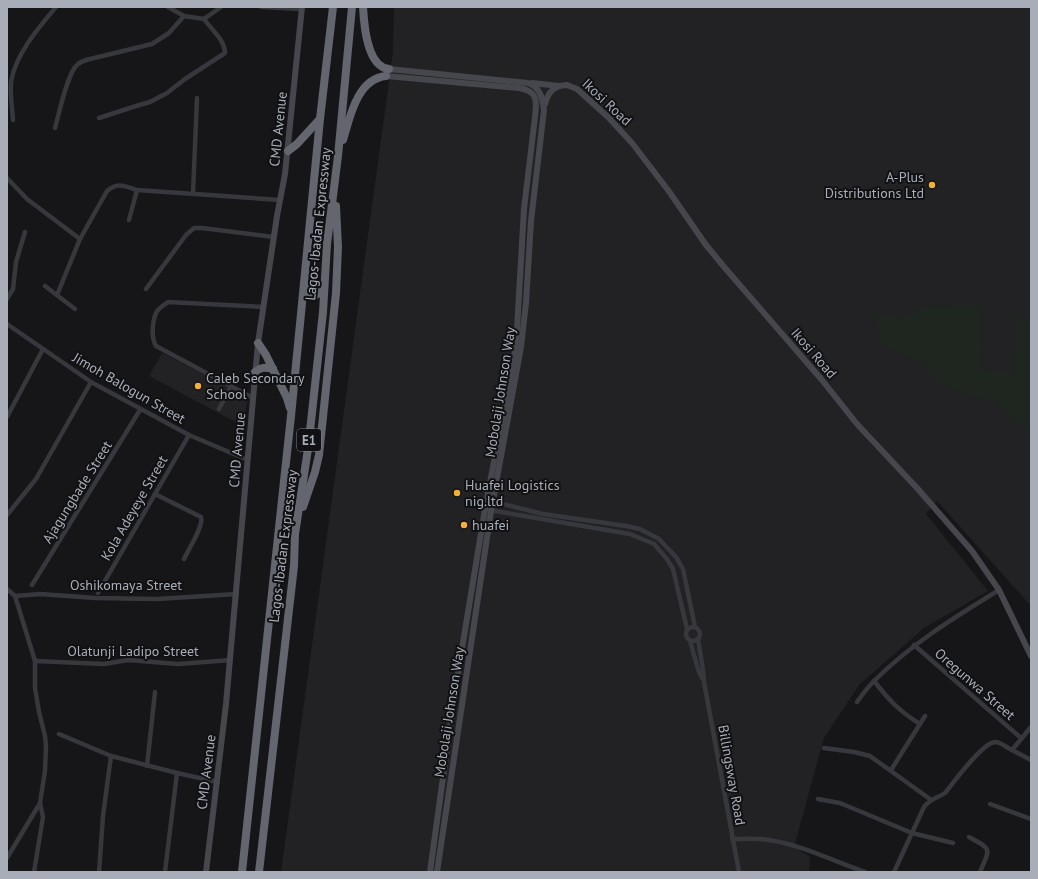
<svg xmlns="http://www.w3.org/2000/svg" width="1038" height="879" font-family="'PT Sans',sans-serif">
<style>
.built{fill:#222225}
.green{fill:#1e261f}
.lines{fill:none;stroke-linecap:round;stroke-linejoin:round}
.street{stroke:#37383d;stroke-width:4.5}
.secondary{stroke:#45474d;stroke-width:6}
.highway{stroke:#63666e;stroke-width:8}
.poi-dot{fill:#f2b134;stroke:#111113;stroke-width:1.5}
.labels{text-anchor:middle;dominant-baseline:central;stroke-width:4;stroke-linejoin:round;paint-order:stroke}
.shield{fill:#111113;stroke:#7b7e86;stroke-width:1}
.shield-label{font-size:13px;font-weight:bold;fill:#a8adb8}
.street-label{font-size:14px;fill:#a8adb8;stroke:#111113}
.poi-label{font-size:14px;fill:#a8adb8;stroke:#111113;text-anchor:start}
</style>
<rect width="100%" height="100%" fill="#161618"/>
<!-- built -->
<g class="built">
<path d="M394,7H1031V606L937,501L926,514L988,591L924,628L859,685L824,738L794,847L810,857L809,872H281L393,52Z"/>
<path d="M162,353L248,397L243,426L149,376Z"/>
</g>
<!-- green -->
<path class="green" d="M980,305L979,311L981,369L1014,373L1016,317L1031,319V394C1029,407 1031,419 1031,432L1011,420L998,402L973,396L942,385L921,361L881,344L874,313L904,317L927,306Z"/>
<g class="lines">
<!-- street -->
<g class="street">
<path d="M168,7L184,16L204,19L221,7"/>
<path d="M261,7L301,9"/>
<path d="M99,118L136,106L150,102L167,93L185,79L225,53C225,40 211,29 204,19"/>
<path d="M13,120C12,108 10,94 11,82C15,55 39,27 56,7"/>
<path d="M55,128C59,114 67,74 77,65C79,63 83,61 86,60L152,44L169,33L184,16"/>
<path d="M7,178L27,199L80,239"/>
<path d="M193,193L197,98"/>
<path d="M129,220L137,190"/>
<path d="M45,286L75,309"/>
<path d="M146,289L186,235L194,228H202L273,237"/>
<path d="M57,295L80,239L107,191C118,182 124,186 137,190L280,200"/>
<path d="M7,299L13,289L16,262L25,232"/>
<path d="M7,324L91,382L189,435L248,460"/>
<path d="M253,398L156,346C151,338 152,323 156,313C158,308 164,305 168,302L264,307"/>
<path d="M219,409L231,386"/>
<path d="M7,417L43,349"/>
<path d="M155,494L201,517C204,526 188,550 184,559"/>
<path d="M491,501L543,514L626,526L640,529L659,539L676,557L683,569L695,627"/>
<path d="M489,510L630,534L654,544L667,559L673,569L687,629"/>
<path d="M7,515L36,479L91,382"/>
<path d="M32,585L140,410"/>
<path d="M7,589L15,596L35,661V688L39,712L45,736L46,746L45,771L40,803L7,858"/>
<path d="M98,593L189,435"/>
<path d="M15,596L40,594L95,598L157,599L237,594"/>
<circle cx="693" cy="634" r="7"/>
<path d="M698,639L703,670L704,682L739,872"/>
<path d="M690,641L698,669L702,678"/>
<path d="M914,645L1021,738"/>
<path d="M35,661L104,664L128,660L178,664L231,660"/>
<path d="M874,681C889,700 899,711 920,724"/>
<path d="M857,702C862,695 868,687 874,681C911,644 955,617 999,590"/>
<path d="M59,734L111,756L177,773L218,782"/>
<path d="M824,748L854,752L870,756L930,799"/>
<path d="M1012,750L1031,760"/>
<path d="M147,766L155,692"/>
<path d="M891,770L925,716"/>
<path d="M818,799L840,803L912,833L953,843"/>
<path d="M990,804L1031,819"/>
<path d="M969,837C993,850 990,848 980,872"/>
<path d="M732,839C744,839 757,838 769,840C802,845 833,861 865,872"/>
<path d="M34,872L43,817L40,803"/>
<path d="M99,872L103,816L111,756"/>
<path d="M165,872L177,773"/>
<path d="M894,872L924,807C931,798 936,799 945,793C954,782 982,743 995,742C1001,742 1007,748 1012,750L1031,727"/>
</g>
<!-- secondary -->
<g class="secondary">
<path d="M389,69L528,83C541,88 542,98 544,110L531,221L526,303L521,347L491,511L437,872"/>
<path d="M386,76L519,88C538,91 537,101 535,117L524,209L516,346L485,509L454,697L430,872"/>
<path d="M532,83L559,86L567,85L577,89L608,117L632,143L668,190L706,245L725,268L822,380L857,424L917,488L972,551L999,590L1031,656"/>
<path d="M545,104C547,96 550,90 559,86"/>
<path d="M206,872L226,704L258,343L277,216L285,174L302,7"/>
</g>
<!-- highway -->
<g class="highway">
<path d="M363,7C364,25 367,67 389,69"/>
<path d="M343,140C350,117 357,79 386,76"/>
<path d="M288,151L297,144L319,120"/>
<path d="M305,286L308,294L313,297L319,293L324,286"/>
<path d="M258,343L266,355L287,398L290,408"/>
<path d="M255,372C261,367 265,367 273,369"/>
<path d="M303,507L315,472L319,455L336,293L338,247L336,206"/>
<path d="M280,520L297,521"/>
<path d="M242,872L291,416L320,119L333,7"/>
<path d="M259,872L294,566L295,534L308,449L323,312L327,244L338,156L352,7"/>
</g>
</g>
<!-- markers -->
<g class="poi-dot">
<circle cx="932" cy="185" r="4"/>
<circle cx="198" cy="386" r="4"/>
<circle cx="457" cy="493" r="4"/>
<circle cx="464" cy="525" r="4"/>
</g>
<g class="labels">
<!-- shield labels -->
<rect class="shield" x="297" y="429" width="24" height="22" rx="3"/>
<g class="shield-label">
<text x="309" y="440">E1</text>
</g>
<!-- street labels -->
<g class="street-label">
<text transform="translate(607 102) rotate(43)">Ikosi Road</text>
<text transform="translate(278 129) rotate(-84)">CMD Avenue</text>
<text transform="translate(318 224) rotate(-84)">Lagos-Ibadan Expressway</text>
<text transform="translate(814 353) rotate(49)">Ikosi Road</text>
<text transform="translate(129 388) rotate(30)">Jimoh Balogun Street</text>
<text transform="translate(500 392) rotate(-81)">Mobolaji Johnson Way</text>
<text transform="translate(237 450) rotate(-85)">CMD Avenue</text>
<text transform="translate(77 492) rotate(-58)">Ajagungbade Street</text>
<text transform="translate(134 508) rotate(-60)">Kola Adeyeye Street</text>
<text transform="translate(283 546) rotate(-83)">Lagos-Ibadan Expressway</text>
<text x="126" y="585">Oshikomaya Street</text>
<text x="133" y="651">Olatunji Ladipo Street</text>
<text transform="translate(975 684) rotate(41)">Oregunwa Street</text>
<text transform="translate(449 712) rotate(-81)">Mobolaji Johnson Way</text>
<text transform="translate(206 772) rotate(-83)">CMD Avenue</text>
<text transform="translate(732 775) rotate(80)">Billingsway Road</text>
</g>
<!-- poi labels -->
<g class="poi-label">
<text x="924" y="177" text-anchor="end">A-Plus<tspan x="924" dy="16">Distributions Ltd</tspan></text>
<text x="206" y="378">Caleb Secondary<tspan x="206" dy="16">School</tspan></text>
<text x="465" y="485">Huafei Logistics<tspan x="465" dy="16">nig.ltd</tspan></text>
<text x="472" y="525">huafei</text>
</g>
</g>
<!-- border -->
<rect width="1038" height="879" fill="none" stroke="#a8adb8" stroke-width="16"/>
</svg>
